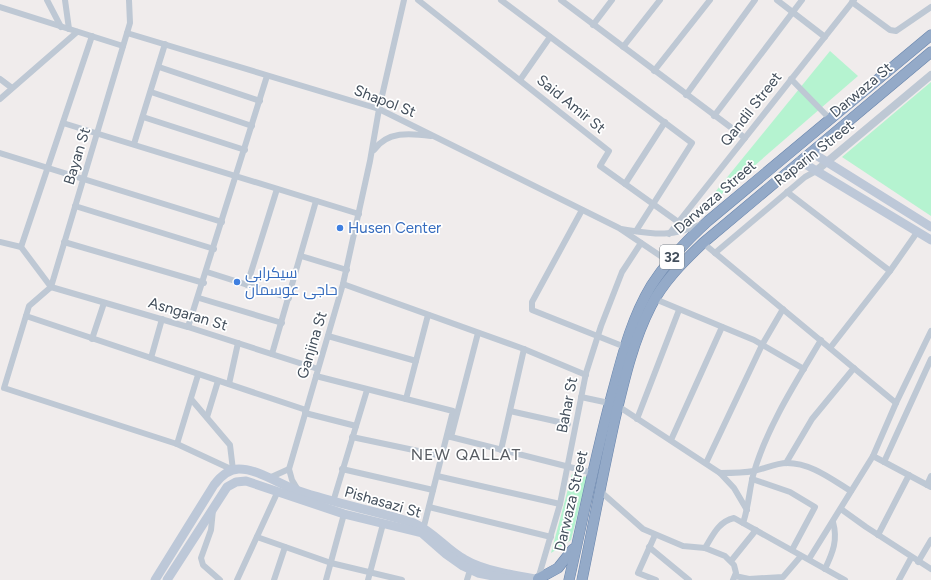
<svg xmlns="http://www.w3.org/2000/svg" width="931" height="580" font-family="Figtree,Cairo,sans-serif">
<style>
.green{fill:#b5f3d0}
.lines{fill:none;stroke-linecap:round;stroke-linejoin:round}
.trunk-casing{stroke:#6a86ad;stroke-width:11}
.minor{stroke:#bec8d4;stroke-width:6}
.tertiary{stroke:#bec8d4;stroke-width:8}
.secondary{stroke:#bdc8d8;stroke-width:9}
.trunk{stroke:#94aac8;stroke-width:10}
.shop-dot{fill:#3f7fe0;stroke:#fff;stroke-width:1.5}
.labels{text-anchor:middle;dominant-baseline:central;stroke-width:3.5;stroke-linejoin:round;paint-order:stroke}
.shield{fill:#fff;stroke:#7b848d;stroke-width:1}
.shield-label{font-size:14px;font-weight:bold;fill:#434f5c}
.street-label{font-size:15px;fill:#434f5c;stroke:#fff}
.shop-label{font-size:15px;fill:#366cbe;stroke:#fff;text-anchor:start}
.neighbourhood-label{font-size:16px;letter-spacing:1px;fill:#585c62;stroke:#fff}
</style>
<rect width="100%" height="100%" fill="#f0ecec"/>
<!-- green -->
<g class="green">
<path d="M830,51L858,76L694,218Z"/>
<path d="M931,82V216L842,157Z"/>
<path d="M572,474L587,477L571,540L551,553Z"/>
</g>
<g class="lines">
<defs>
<g id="trunk">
<path d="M538,579L558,568L573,549"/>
<path d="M569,580C584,514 597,447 615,383C624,349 633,316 651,286C667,261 686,241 708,221L931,35"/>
<path d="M582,580C593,526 603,473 615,419C624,381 633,341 651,306C663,282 683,262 703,243L931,52"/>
</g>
</defs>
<!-- trunk casing -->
<use href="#trunk" class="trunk-casing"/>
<!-- minor -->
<g class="minor">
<path d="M47,0L61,27"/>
<path d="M65,0L69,29"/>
<path d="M418,0L609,151L600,166L688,229"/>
<path d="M501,0L692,143L636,231"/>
<path d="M561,0L745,138"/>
<path d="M777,0L825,37"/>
<path d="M852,2L890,30L896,31L931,7"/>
<path d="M0,7L123,46"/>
<path d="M593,25L612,0"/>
<path d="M127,33L379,109L619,228L668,261"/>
<path d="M623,47L660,0"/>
<path d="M159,67L260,101"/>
<path d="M654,71L710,0"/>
<path d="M0,79L12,88"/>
<path d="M791,79L830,119"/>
<path d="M520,80L550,37"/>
<path d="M151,92L252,126"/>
<path d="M686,95L755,0"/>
<path d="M0,99L77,32"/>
<path d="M714,116L802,0"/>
<path d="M143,117L245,150"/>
<path d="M63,123L359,214"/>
<path d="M134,144L165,44"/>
<path d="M374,150C387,131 410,133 431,136"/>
<path d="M0,153L222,222"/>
<path d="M625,184L665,122"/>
<path d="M787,192L890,271"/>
<path d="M75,206L214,249"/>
<path d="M582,210L532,302V310L625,347"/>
<path d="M621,229C654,234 669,238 702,224"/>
<path d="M669,234L854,0"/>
<path d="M0,242L21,247L51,287"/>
<path d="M64,242L204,283"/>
<path d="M703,243L896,403"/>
<path d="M21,247L92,36"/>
<path d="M715,253L805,177L816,171"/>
<path d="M301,256L347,270"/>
<path d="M207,272L289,298"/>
<path d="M343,284L524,349L586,375"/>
<path d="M247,285L277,189"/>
<path d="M51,287L29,306L4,388L177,444L233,470"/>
<path d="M51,287L130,23L129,0"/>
<path d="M51,287L188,327L318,369"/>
<path d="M199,298L282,323"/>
<path d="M655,299L754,340L804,369"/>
<path d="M26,316L306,410"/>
<path d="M188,327L267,76"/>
<path d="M328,336L416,361"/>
<path d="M92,339L104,303"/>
<path d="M830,348L890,271L918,231"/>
<path d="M272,354L316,201"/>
<path d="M151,358L162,319"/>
<path d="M316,376L453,411L423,530"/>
<path d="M229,384L238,343"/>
<path d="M581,397L609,403"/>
<path d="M191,399L230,445L233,470"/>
<path d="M406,399L428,315"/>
<path d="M618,406L720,473C732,473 743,473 754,471C764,469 776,463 787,463C811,463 831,479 851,491"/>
<path d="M510,411L568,424"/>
<path d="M305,413L356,426"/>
<path d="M207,417L218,381"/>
<path d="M637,419L679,310"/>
<path d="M447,436L593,473"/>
<path d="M352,437L442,456"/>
<path d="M451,437L478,333"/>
<path d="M671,440L722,327"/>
<path d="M177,444L198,375"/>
<path d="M501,450L524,349"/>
<path d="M873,456L931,487"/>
<path d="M884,462L931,359"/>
<path d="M706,463L762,345L783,309"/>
<path d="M786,463L812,419L854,368"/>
<path d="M342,469L433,490"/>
<path d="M720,473L734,488L747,510"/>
<path d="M437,476L560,504"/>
<path d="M269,478L289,469"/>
<path d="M752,479L790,492L815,507L792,550"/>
<path d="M927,485L931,476"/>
<path d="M298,490L292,480L289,469L343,284L370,161L379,109L404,0"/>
<path d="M600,491L643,529L683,546L705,548L725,556L734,565L736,573L733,580"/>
<path d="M333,502L367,390"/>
<path d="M429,507L551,537"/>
<path d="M841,509L866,527L931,569"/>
<path d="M213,510L211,530L201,558L203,565L220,580"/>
<path d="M743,523C749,506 749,489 754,472C768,425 796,382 821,340"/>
<path d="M655,535L638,573L656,580"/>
<path d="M878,535L909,475"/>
<path d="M257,537L331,563L402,580"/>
<path d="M649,547L689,580"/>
<path d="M705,548C713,535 718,522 734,518L845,580"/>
<path d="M809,559L873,456L896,403L931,331"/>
<path d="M731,561L756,530"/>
<path d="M918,562L931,540"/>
<path d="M825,569C833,552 838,540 833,522"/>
<path d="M735,576L749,579L783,577L801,556"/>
<path d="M538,579L560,504L586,373L601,326L622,272L641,243"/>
<path d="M237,580L278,491"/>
<path d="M274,580L285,547"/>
<path d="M326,580L344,514"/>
<path d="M368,580L383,524"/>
<path d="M467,580L471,567"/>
<path d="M899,580L911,558"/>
</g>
<!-- tertiary -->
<path class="tertiary" d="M816,171L931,75"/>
<!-- secondary -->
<g class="secondary">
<path d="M811,152L931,227"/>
<path d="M800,161L931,240"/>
<path d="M155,580L214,485C220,477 228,469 239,469C259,469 280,485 299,491C337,504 377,511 414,523C434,532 446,549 464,559C484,571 518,576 541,580"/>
<path d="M167,580L227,487L236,482L246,481L344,514L422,533L446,554L463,566L478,573L512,580"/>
</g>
<!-- trunk -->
<use href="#trunk" class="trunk"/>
</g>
<!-- markers -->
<g class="shop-dot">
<circle cx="340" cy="228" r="4"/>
<circle cx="237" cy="282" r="4"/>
</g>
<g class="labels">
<!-- shield labels -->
<rect class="shield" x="660" y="245" width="24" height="24" rx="3"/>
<g class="shield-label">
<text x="672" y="257">32</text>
</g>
<!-- street labels -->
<g class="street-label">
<text transform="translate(861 90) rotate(-40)">Darwaza St</text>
<text transform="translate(385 101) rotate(21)">Shapol St</text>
<text transform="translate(571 104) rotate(39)">Said Amir St</text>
<text transform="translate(751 109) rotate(-52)">Qandil Street</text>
<text transform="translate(814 153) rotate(-38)">Raparin Street</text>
<text transform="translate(77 156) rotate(-73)">Bayan St</text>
<text transform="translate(715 197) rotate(-41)">Darwaza Street</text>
<text transform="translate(188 314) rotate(17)">Asngaran St</text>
<text transform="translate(312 345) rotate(-73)">Ganjina St</text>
<text transform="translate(567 405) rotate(-79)">Bahar St</text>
<text transform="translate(571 501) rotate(-77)">Darwaza Street</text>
<text transform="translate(383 502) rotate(16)">Pishasazi St</text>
</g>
<!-- shop labels -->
<g class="shop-label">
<text x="348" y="228">Husen Center</text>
<text x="245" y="273">سیکرابی<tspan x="245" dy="17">حاجی عوسمان</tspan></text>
</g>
<!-- neighbourhood labels -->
<g class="neighbourhood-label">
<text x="466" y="454">NEW QALLAT</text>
</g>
</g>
</svg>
